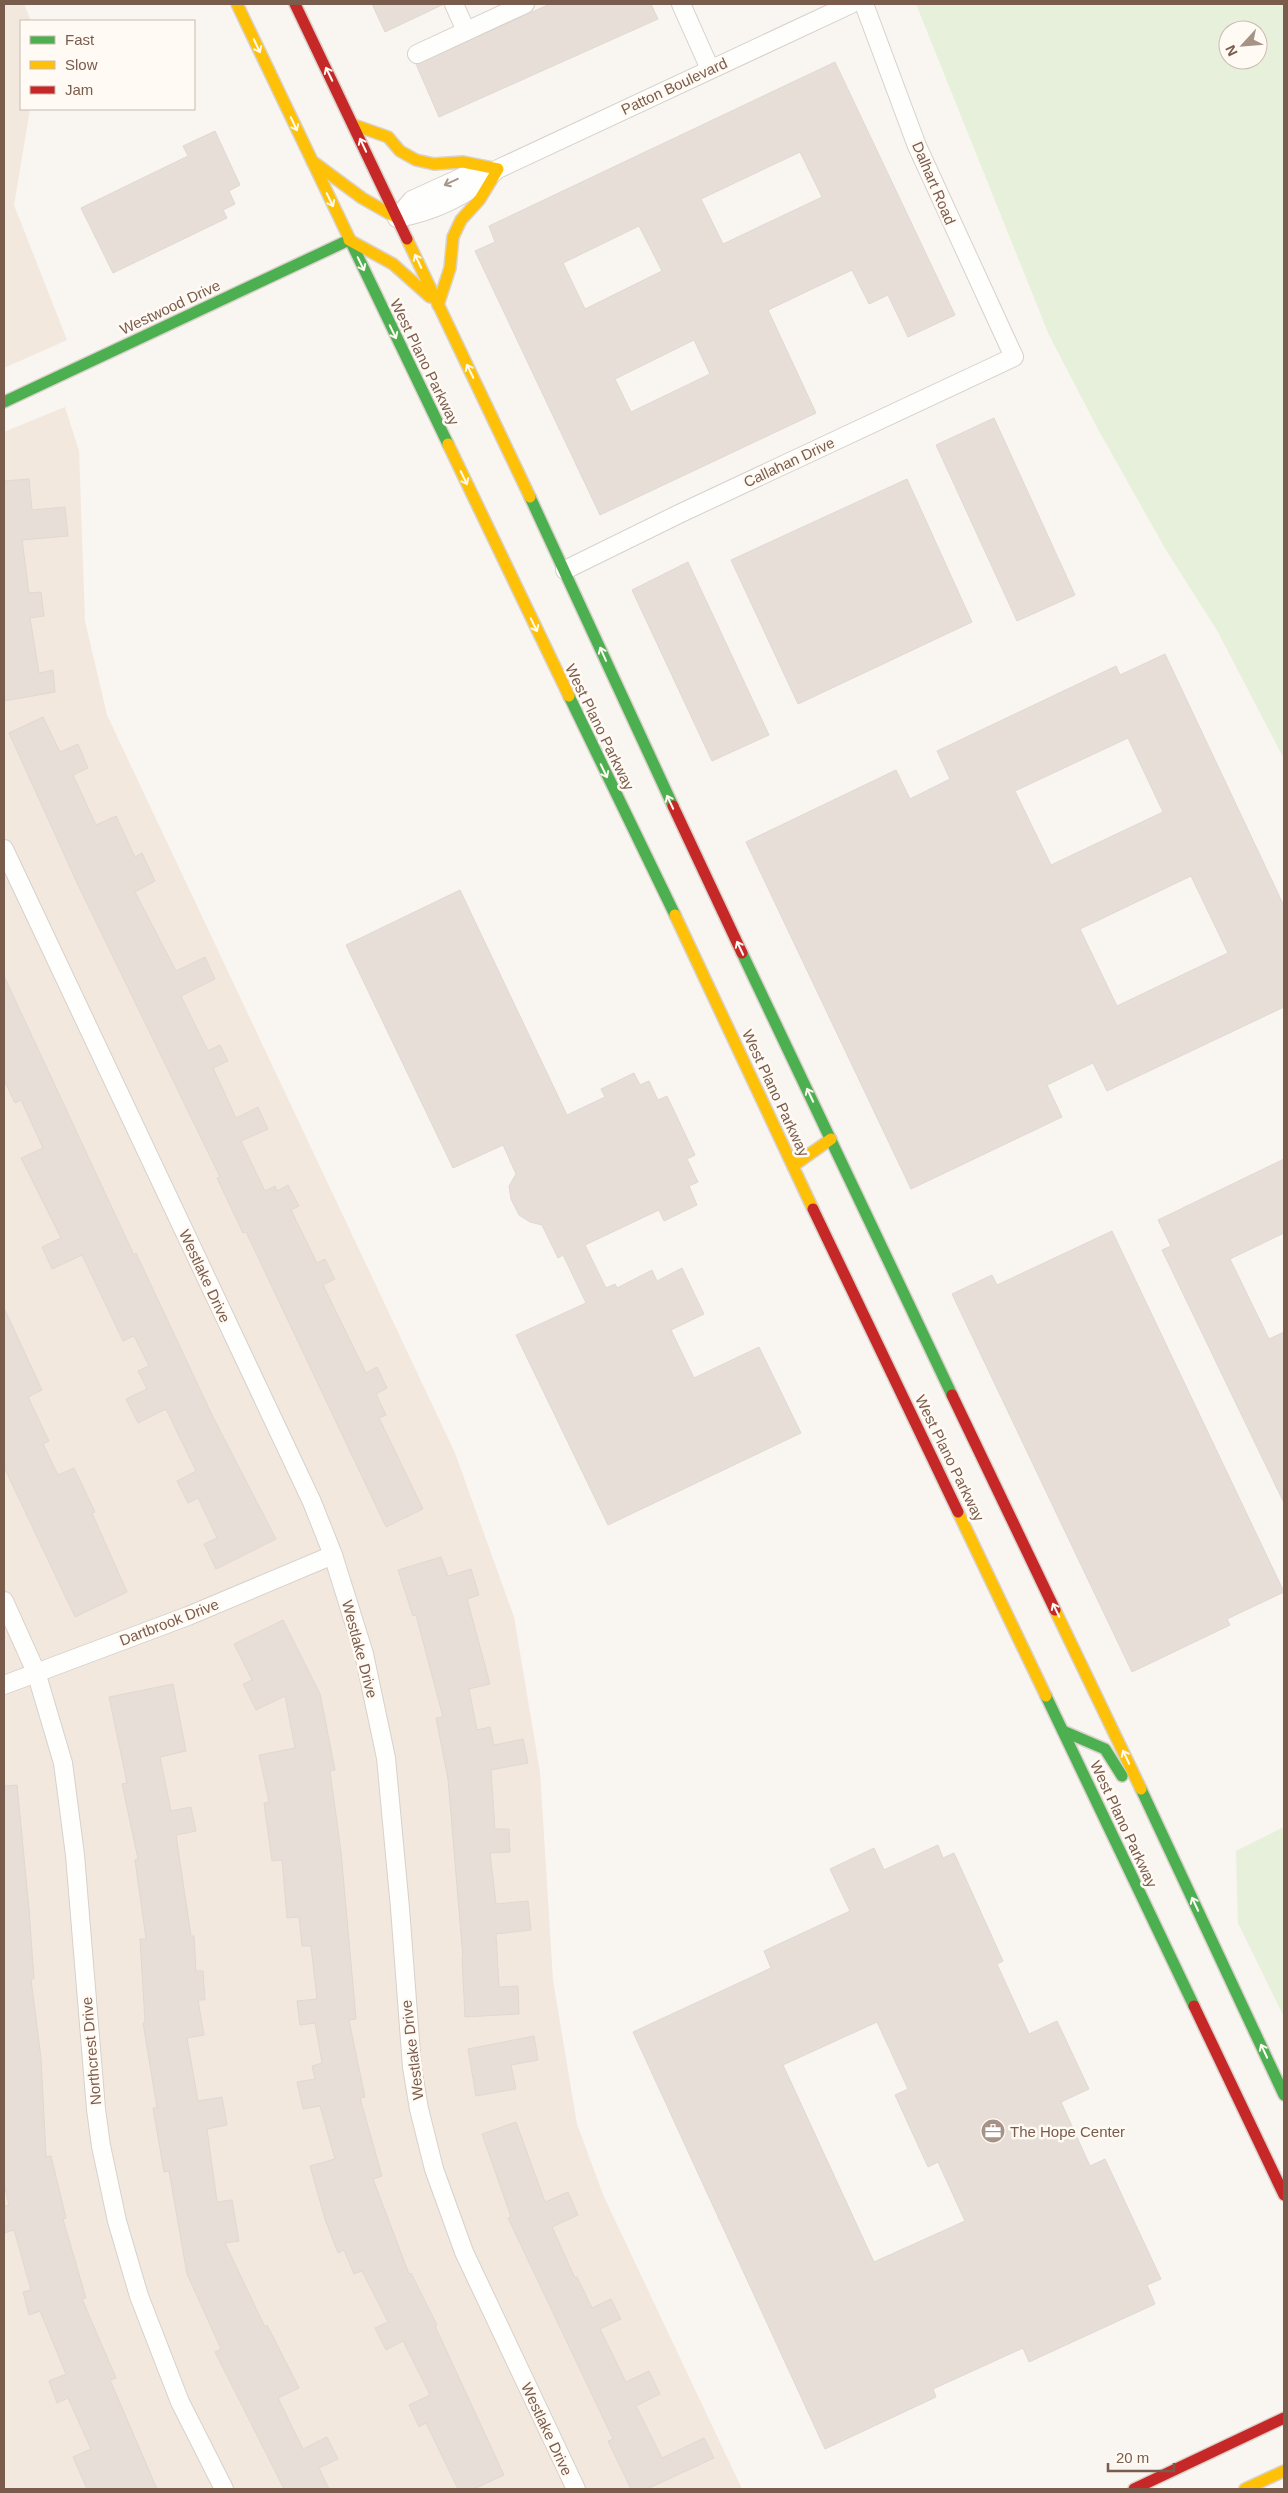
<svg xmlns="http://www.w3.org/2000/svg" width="1288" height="2493" font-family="Arial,sans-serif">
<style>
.residential{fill:#f2e8de}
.green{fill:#e7f0db;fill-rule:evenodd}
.building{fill:#e6ded7;stroke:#e2d8d2;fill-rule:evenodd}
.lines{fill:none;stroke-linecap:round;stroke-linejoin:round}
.street-casing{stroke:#d7d1cb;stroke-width:20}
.fast-casing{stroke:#d9d2cb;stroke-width:14}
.slow-casing{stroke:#d9d2cb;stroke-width:14}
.jam-casing{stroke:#d9d2cb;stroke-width:14}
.street{stroke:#fefefd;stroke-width:18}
.fast{stroke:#4caf50;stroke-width:11}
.slow{stroke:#ffc107;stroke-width:11}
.jam{stroke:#c62828;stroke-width:11}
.oneway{stroke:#fffaf3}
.oneway2{stroke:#a8958b}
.labels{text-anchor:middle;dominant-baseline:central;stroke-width:5;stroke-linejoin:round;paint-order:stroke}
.street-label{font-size:15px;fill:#7a5c4d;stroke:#fffaf3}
.poi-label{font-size:15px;fill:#7a5c4d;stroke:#fffaf3;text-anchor:start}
</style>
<rect width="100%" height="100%" fill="#f9f5f0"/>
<!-- residential -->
<g class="residential">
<path d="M4,4H24L31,21H21V109H30L14,205L67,340L4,368Z"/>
<path d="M65,407L79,451L85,621L107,715L455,1453L514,1617L540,1772L553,1980L577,2124L604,2197L742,2489H4V432Z"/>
</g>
<!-- green -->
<g class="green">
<path d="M916,4H1284V759L1218,632L1166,550L1099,431L1049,335ZM1228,30H1258V60H1228Z"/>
<path d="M1284,1827V2017L1238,1923L1236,1851Z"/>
</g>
<!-- building -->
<g class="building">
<path d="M372,4H444L385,32Z"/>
<path d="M550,4H651L658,19L439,117L416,64Z"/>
<path d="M835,62L955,315L908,337L888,295L869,304L852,270L768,310L816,413L600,515L475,251L495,242L489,226ZM800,152L822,197L723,244L701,199ZM639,226L662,271L585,309L563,263ZM694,340L710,374L631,412L615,379Z"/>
<path d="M215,131L240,185L229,191L235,204L223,210L227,218L113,273L81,208L188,156L183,146Z"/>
<path d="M994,418L1075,595L1017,621L936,445Z"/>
<path d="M29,479L32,510L65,507L68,536L22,540L29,593L41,592L44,616L30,618L39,673L53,670L55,692L4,701V481Z"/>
<path d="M907,479L972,622L798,704L731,560Z"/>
<path d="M688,562L769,735L712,761L632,590Z"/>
<path d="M1165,654L1284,906V1007L1107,1091L1093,1063L1047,1085L1062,1117L911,1189L746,842L896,770L910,799L950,779L937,751L1116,666L1120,675ZM1128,738L1163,812L1051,865L1015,791ZM1191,876L1228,953L1117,1006L1080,929Z"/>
<path d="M43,717L60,752L78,744L88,768L73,775L96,825L116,816L135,857L142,853L155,881L135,892L176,971L205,957L215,979L181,996L208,1051L220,1045L228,1061L213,1068L236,1118L258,1107L268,1129L241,1141L265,1191L275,1186L277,1191L288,1185L299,1206L291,1210L317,1263L325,1259L335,1279L323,1285L366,1373L377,1367L387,1388L376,1394L386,1415L379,1418L423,1509L386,1527L246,1232L243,1233L217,1178L220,1177L78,885L9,733Z"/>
<path d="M460,890L567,1115L605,1097L601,1089L634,1073L640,1085L649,1081L658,1100L667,1096L695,1155L687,1159L698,1182L689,1186L697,1205L664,1221L659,1210L585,1245L606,1288L615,1284L617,1288L652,1270L657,1281L682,1268L704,1314L671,1330L694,1378L759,1347L801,1433L608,1525L516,1335L586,1303L563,1255L558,1258L542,1225L530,1222L519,1215L511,1199L509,1186L516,1174L503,1145L453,1168L346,945Z"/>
<path d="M4,976L134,1255L136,1253L213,1417L276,1539L216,1569L204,1544L217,1538L198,1498L188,1503L177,1481L196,1471L166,1409L138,1423L126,1399L147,1389L138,1371L149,1366L134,1336L123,1341L82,1255L52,1269L42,1247L61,1238L21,1158L43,1148L21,1100L15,1103L4,1080Z"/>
<path d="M1284,1159V1233L1230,1259L1269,1339L1284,1332V1503L1162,1250L1171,1246L1158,1220Z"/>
<path d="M1112,1231L1284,1592L1227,1619L1230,1625L1132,1672L952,1294L992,1275L997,1285Z"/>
<path d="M4,1308L42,1390L28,1397L49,1441L43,1444L58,1475L74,1468L95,1512L92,1513L127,1592L75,1617L4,1467Z"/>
<path d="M441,1557L448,1576L471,1569L479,1595L467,1599L490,1684L469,1689L477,1730L490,1727L494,1745L523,1739L528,1763L491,1770L495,1829H509L510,1852L490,1853L496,1904L528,1901L531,1930L496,1934L499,1987L518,1986L519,2014L465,2017L462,1958H463L448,1779L436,1718L443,1717L416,1615L413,1616L398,1570Z"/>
<path d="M283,1620L320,1694L335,1770L330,1771L341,1852L356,2019L349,2020L365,2097L360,2098L382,2176L373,2179L409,2274L411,2273L437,2325L435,2326L504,2475L474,2489H458L426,2423L419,2427L409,2405L430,2395L403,2341L386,2350L375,2328L388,2322L362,2271L354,2274L344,2250L338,2253L325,2219L310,2166L335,2159L320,2106L303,2109L297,2082L315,2079L312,2066L322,2063L315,2023L300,2025L297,2001L317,1999L311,1946H302L299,1917L287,1918L282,1860L272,1861L264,1803L269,1802L259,1755L295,1748L285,1696L256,1710L243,1684L252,1680L234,1644Z"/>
<path d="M173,1684L186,1751L160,1757L171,1811L191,1807L196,1831L176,1835L191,1936H194L196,1971H203L205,2000H198L204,2035L187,2038L198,2101L222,2097L227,2125L207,2129L217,2202L232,2200L239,2241L225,2243L265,2327L267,2325L299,2388L278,2398L303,2449L327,2437L338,2459L319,2468L329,2489H284L215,2352L221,2349L187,2274L169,2171L164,2172L153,2108H157L143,2023L145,2022L140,1939H146L135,1860L138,1859L122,1784L127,1783L109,1697Z"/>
<path d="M17,1785L29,1909L34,1979H31L41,2058L46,2157L51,2156L66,2218L63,2219L86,2298L82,2299L116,2378L110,2380L157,2489H87L73,2457L91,2449L68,2398L57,2403L49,2381L66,2374L40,2311L29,2315L23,2292L31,2290L14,2230L4,2233V2206L9,2205L4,2184V1786Z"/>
<path d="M938,1845L943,1858L954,1853L1003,1961L997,1964L1029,2034L1057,2021L1089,2089L1061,2102L1090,2166L1105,2159L1161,2279L1147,2285L1155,2304L1029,2362L1023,2348L933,2389L936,2397L825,2449L633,2032L771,1968L764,1951L850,1911L830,1869L874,1848L884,1870ZM877,2022L908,2089L895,2095L928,2167L938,2162L965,2221L874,2262L783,2065Z"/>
<path d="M534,2036L538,2060L511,2065L516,2089L476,2096L468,2049Z"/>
<path d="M516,2122L545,2202L568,2192L578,2215L552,2227L575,2278L577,2277L592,2308L611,2299L621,2319L600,2329L626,2382L649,2371L660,2394L636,2406L662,2458L704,2438L714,2458L647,2489H631L608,2441L613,2439L508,2218L511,2217L482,2134Z"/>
</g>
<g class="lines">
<defs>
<g id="street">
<path d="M454,4L466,31"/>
<path d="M681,4L710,69"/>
<path d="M417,54L525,4"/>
<path d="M397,218C435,212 469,194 498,169L851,4"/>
<path d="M397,218L412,200L469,174L487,171"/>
<path d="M565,570L681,513L1014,357L917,146L864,4"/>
<path d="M4,849L312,1502L333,1555L364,1654L386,1758L400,1908L412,2067L419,2109L434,2169L464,2252L576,2489"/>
<path d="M4,1601L36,1672L63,1763L75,1855L96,2109L101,2146L117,2221L139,2296L180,2402L224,2489"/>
<path d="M4,1685L188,1616L333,1555"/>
</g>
<g id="fast">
<path d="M350,240L448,444"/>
<path d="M4,402L349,240"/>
<path d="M530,497L673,806"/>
<path d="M569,696L675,915"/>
<path d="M742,953L952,1395"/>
<path d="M1046,1696L1194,2006"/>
<path d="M1063,1731L1105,1749L1122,1776"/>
<path d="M1141,1789L1284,2095"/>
</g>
<g id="slow">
<path d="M237,4L350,240"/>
<path d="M354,125L388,137L400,151L416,160L434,164L463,162L498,169L480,199L461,220L453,237L450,268L438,305"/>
<path d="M312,161L362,198L397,218"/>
<path d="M407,239L530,497"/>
<path d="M349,240L393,264L430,297"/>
<path d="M448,444L569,696"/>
<path d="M675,915L813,1209"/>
<path d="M793,1166L831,1139"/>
<path d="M958,1512L1046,1696"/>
<path d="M1055,1610L1141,1789"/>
<path d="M1245,2489L1284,2471"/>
</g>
<g id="jam">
<path d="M295,4L407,239"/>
<path d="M673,806L742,953"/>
<path d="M813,1209L958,1512"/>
<path d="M952,1395L1055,1610"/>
<path d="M1194,2006L1284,2195"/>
<path d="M1134,2489L1284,2418"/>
</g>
</defs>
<!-- street casing -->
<use href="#street" class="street-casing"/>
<!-- fast casing -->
<use href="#fast" class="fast-casing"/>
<!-- slow casing -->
<use href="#slow" class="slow-casing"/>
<!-- jam casing -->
<use href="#jam" class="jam-casing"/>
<!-- street -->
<use href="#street" class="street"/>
<!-- fast -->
<use href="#fast" class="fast"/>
<!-- slow -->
<use href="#slow" class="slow"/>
<!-- jam -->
<use href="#jam" class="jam"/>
</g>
<!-- one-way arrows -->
<defs><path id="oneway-shaft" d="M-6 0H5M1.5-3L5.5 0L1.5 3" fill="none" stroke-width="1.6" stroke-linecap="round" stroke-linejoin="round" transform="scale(1.25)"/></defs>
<g class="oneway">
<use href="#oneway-shaft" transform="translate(257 46) rotate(65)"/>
<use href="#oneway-shaft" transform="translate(329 74) rotate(-116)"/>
<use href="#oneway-shaft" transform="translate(294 124) rotate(65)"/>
<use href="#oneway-shaft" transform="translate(363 145) rotate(-115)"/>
<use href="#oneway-shaft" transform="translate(330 200) rotate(64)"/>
<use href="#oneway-shaft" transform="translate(418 261) rotate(-115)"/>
<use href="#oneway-shaft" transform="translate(361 264) rotate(64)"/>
<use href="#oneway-shaft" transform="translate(393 332) rotate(64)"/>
<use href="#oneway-shaft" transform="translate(470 371) rotate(-116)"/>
<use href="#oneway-shaft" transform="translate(464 478) rotate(64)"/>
<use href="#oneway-shaft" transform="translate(534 625) rotate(64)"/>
<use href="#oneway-shaft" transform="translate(603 654) rotate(-114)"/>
<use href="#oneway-shaft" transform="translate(604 771) rotate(64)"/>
<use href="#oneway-shaft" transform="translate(670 802) rotate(-115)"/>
<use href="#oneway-shaft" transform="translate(740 948) rotate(-115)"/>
<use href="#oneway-shaft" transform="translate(810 1095) rotate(-115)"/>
<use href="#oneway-shaft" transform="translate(1056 1610) rotate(-116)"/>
<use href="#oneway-shaft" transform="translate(1126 1757) rotate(-115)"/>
<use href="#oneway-shaft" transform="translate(1195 1904) rotate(-115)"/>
<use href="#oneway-shaft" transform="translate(1264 2051) rotate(-115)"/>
</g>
<use class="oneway2" href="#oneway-shaft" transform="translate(451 182) rotate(155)"/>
<!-- icons -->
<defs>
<symbol id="office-disc" viewBox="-11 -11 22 22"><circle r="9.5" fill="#a69286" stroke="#fffaf3"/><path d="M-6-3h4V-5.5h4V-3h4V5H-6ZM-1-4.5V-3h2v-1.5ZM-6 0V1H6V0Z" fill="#fff"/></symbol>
</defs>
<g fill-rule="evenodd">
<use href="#office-disc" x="979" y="2117" width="28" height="28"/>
</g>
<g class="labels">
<!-- street labels -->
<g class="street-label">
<text transform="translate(674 86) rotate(-25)">Patton Boulevard</text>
<text transform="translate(934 183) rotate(67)">Dalhart Road</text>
<text transform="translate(170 307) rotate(-25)">Westwood Drive</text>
<text transform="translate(425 362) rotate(64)">West Plano Parkway</text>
<text transform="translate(789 462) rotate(-25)">Callahan Drive</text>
<text transform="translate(600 727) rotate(64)">West Plano Parkway</text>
<text transform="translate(776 1093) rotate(65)">West Plano Parkway</text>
<text transform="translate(205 1276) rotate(65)">Westlake Drive</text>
<text transform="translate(950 1458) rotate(64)">West Plano Parkway</text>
<text transform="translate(169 1622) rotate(-21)">Dartbrook Drive</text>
<text transform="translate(360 1649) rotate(75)">Westlake Drive</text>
<text transform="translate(1124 1824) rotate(65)">West Plano Parkway</text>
<text transform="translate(412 2050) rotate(-97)">Westlake Drive</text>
<text transform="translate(91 2051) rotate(-95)">Northcrest Drive</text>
<text transform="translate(547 2429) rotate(65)">Westlake Drive</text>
</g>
<!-- poi labels -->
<g class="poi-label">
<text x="1010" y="2131">The Hope Center</text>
</g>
</g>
<!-- border -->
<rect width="1288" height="2493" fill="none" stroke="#7a5c4d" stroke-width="10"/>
<!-- legend -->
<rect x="20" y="20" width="175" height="90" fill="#fffaf3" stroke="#cabbb1"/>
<rect x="30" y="36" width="25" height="8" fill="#4caf50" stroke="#cabbb1"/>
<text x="65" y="45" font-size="15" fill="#7a5c4d">Fast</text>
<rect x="30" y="61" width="25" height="8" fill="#ffc107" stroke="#cabbb1"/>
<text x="65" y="70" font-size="15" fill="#7a5c4d">Slow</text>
<rect x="30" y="86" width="25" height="8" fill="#c62828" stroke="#cabbb1"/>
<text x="65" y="95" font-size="15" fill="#7a5c4d">Jam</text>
<!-- north arrow -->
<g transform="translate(1243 45) rotate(244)"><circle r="24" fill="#fffaf3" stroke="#cabbb1"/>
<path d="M0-4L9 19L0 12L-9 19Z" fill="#a69286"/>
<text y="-8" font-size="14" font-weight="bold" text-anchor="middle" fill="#7a5c4d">N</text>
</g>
<!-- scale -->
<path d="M1108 2463v8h66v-8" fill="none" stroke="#7a5c4d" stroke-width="2.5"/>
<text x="1116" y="2463" font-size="15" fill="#7a5c4d" stroke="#fffaf3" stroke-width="4" paint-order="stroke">20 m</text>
</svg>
